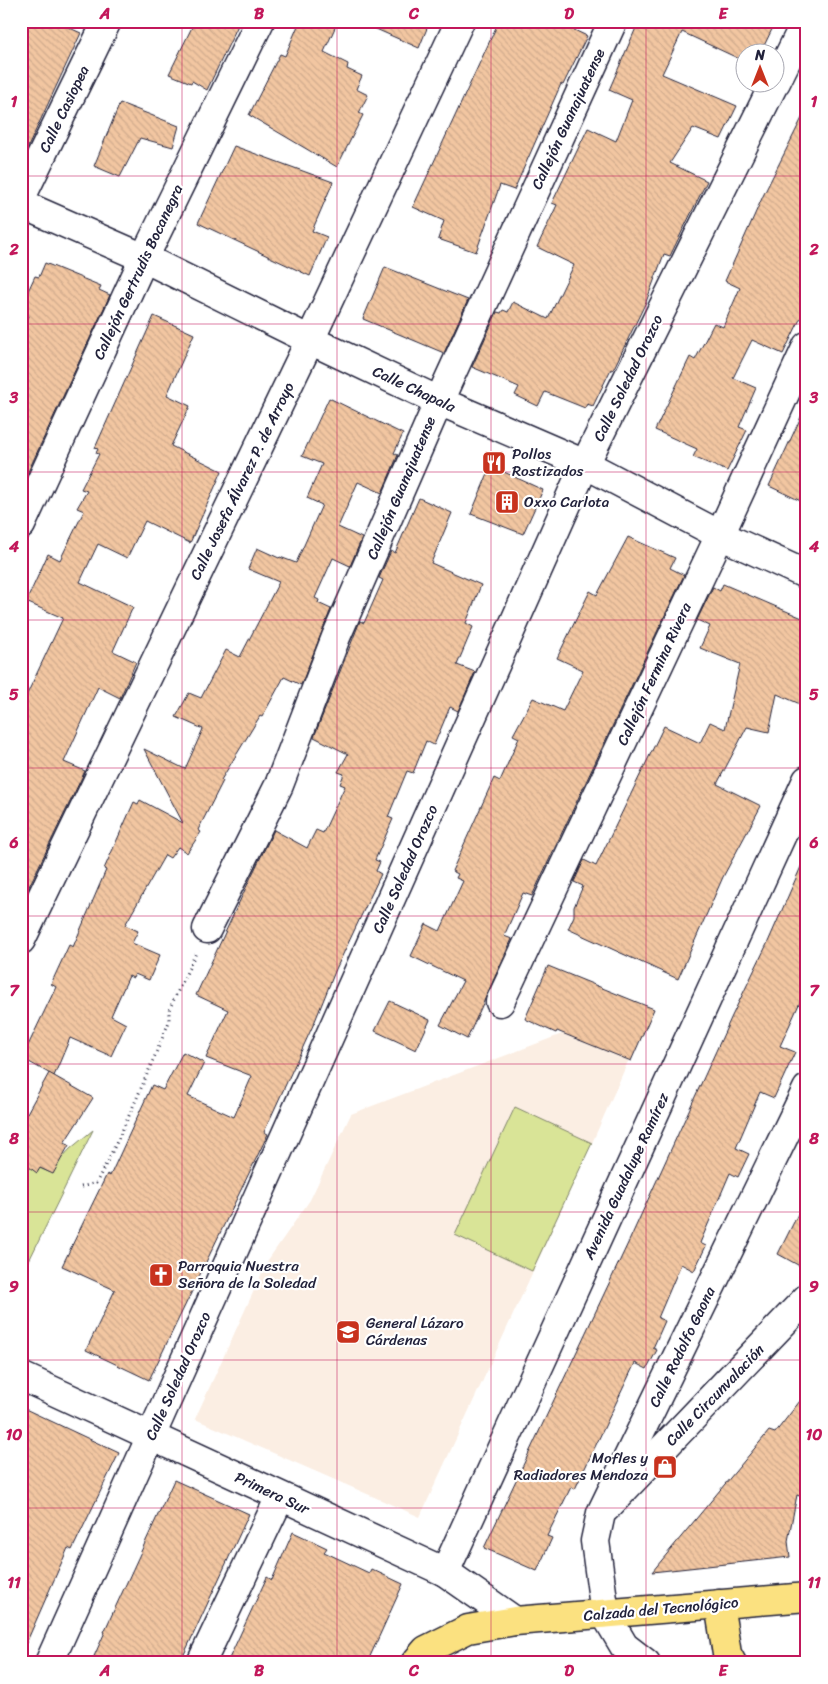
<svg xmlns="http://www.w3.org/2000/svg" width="828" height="1684" font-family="Sriracha,sans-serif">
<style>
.built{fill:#fbeee3}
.grass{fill:#d9e497;stroke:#7e8369}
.building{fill:url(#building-back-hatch);stroke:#22223b}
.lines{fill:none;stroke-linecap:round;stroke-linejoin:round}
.minor-casing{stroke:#22223b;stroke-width:31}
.tertiary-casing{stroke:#22223b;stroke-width:31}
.primary-casing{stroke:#22223b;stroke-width:31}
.path{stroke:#22223b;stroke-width:3;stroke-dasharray:1 4;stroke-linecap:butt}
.minor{stroke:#fff;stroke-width:28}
.tertiary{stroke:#fff;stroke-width:28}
.primary{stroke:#fbe180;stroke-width:28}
.grid{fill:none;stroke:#c2185b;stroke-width:1;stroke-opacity:0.55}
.labels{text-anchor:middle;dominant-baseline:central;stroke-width:4.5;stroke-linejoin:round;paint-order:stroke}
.street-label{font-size:15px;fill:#22223b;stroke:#fff}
.poi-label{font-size:15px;fill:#22223b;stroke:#fff;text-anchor:start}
.neatline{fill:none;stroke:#c2185b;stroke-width:2}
.grid-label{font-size:16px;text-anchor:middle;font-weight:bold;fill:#c2185b}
</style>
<defs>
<pattern id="building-back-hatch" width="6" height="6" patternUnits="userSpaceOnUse" patternTransform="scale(1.25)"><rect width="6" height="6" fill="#f2c6a1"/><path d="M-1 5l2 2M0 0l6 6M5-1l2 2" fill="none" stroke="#cfaa8c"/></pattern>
</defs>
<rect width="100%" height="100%" fill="#fff"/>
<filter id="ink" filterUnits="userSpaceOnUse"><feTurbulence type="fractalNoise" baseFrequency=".02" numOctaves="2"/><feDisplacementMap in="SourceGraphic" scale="10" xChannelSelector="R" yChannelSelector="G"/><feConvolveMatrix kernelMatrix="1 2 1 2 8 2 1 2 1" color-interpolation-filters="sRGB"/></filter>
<g filter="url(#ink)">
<!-- built -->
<path class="built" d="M570,1031L630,1057L592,1143L420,1517L195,1419L268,1260L310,1200L351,1114Z"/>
<!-- grass -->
<g class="grass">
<path d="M515,1107L592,1143L532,1271L455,1235Z"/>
<path d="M93,1130L21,1277V1179L30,1164L49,1172L70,1149Z"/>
</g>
<!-- building -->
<g class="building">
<path d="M21,21H54L81,33L21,162Z"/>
<path d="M195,21H240L207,90L192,81L191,83L169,74Z"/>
<path d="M300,21H338L324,52L348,64L347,69L362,76L356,89L368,95L359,113L363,115L337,167L249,115L280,54L285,56Z"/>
<path d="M358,21H430L419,48Z"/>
<path d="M499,21H555L587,36L563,85L561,84L514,190L500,185L476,252L438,239L444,221L413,207Z"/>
<path d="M639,21H776L761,52H746V62L682,32L662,74L737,106L721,139L693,128L670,163L707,181L670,256L664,254L646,302L613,370L611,369L593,406L587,404L585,408L545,392L538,406L515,395L519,387L472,367L497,312L501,313L503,310L508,312L513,302L548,319L574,265L537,247L557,205L552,203L588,128L616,141L632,100L609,90Z"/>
<path d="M120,103L179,126L173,147L140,138L120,177L94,166Z"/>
<path d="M807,108V305L783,354L752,340L733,378L756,388L739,427L747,430L727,471L693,457L697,449L655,430L690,357L695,360L714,323L723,327L740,288L725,281L763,196Z"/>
<path d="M234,146L333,182L312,231L327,237L310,276L198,223Z"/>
<path d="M45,263L101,286L99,290L110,295L21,487V393L28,377L21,376V334L29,316L21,313V306L35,276L39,277Z"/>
<path d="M385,267L468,300L444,353L363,319Z"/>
<path d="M154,316L194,334L167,395L190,406L171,446L222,471L190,543L145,521L127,558L98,544L80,582L133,607L113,651L136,662L120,698L98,687L64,762L85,771L21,903V707L63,618L26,602L48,554L60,560L84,511L77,508L87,491L81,489L99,454L96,453L98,449L95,448Z"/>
<path d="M329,398L403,434L394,453L398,455L382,493L358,482L338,527L362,538L350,566L333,558L315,598L319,600L318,603L331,609L301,685L284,677L262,717L260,716L221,780L223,781L198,830L201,832L187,853L178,847L170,858L165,855L125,925L138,931L132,943L160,955L149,980L135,974L133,978L129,976L111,1016L126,1024L111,1056L70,1038L54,1076L22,1058L56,987L51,984L69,945L73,947L106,870L104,869L134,802L138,804L140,800L183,823L144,749L185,769L203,729L176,717L189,693L201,698L226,650L240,657L279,582L248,569L257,548L279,558L280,557L296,563L322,505L307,498L322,464L302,456Z"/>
<path d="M807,404V504L769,486Z"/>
<path d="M491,466L543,490L523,534L471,514Z"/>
<path d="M419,498L452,513L431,563L481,585L466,623L473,627L457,665L475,672L458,711L450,707L434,745L426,741L413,773L407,771L388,817L393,819L375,860L380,862L376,871L381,874L336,969L315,1021L264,1132L268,1134L149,1380L86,1350L115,1290L62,1266L107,1174L110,1176L152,1085L163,1090L183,1052L204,1063L188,1096L234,1117L252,1076L206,1058L228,1010L196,995L250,879L274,830L307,848L316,830L323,833L345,786L340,784L344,774L338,772L348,754L314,737L360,621L364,623L383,580L379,578L391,551L395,553Z"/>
<path d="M628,537L675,558L670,568L684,575L532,896L523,893L504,936L512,939L467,1039L440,1025L463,981L411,956L426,924L440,931L463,881L456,878L458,874L452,871L494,778L500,781L519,738L513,735L533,698L563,711L583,670L557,658L590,591L597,595Z"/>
<path d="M723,584L807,620V707L777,694L769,732L747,727L717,784L761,806L723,877L678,979L568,929L574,916V907L583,886L574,882L584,860L596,866L664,726L700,743L710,722L725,729L740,664L700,648L710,626L697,620L713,587L720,591Z"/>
<path d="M807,853V1003L801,1000L780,1046L795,1052L774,1098L760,1092L736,1148L749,1154L738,1177L730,1173L700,1243L706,1246L694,1271L681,1264L658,1318L665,1321L653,1348L657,1350L647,1369L635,1363L575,1489L571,1487L547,1536L552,1538L537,1571L484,1548L630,1239L732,1016L768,942Z"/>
<path d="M548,966L654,1009L631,1061L557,1031L556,1033L525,1019Z"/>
<path d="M390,1001L430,1020L416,1050L375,1031Z"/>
<path d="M49,1073L93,1098L64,1143L69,1145L53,1174L40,1168L37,1173L21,1161V1124Z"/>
<path d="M807,1196V1270L778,1254Z"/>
<path d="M807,1392V1499L797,1495L788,1541L790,1557L652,1572L769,1431L775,1433Z"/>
<path d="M21,1407L119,1453L72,1550L68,1548L21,1655Z"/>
<path d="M174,1480L249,1514L180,1663H91L105,1632H104Z"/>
<path d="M293,1532L327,1548L324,1552L369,1573L371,1569L403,1584L367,1663H227L267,1577L272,1580Z"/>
</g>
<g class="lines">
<defs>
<g id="minor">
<path d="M776,82L806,21"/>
<path d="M21,198L107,21"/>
<path d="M21,525L144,258L260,21"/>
<path d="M207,929L279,785L336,637L439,401L613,21"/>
<path d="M21,940L310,340L460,21"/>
<path d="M500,1002L720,535L807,346"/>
<path d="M21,1376L445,1572L515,1621"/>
<path d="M606,1508L807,1298"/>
<path d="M445,1572L807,780"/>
<path d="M49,1663L151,1436L585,464L775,82"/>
<path d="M201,1663L280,1497"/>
</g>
<g id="tertiary">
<path d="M21,204L144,258L310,340L439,401L585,464L720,535L807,575"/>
<path d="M646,1663L624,1646L605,1614L595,1541L601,1513L807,1089"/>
</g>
<g id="primary">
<path d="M719,1604L727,1654L732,1663"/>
<path d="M415,1663L426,1650L468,1629L515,1621L807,1597"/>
</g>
</defs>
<!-- minor casing -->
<use href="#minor" class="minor-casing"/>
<!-- tertiary casing -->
<use href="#tertiary" class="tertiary-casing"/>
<!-- primary casing -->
<use href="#primary" class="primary-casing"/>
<!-- path -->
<path class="path" d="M81,1187L96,1183C124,1131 146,1077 169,1022V1010L196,953"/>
<!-- minor -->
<use href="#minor" class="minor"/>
<!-- tertiary -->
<use href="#tertiary" class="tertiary"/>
<!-- primary -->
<use href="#primary" class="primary"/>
</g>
</g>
<!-- grid -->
<path class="grid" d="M182,21V1663M337,21V1663M491,21V1663M646,21V1663M21,176H807M21,324H807M21,472H807M21,620H807M21,768H807M21,916H807M21,1064H807M21,1212H807M21,1360H807M21,1508H807"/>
<!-- icons -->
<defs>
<symbol id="restaurant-square" viewBox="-11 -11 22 22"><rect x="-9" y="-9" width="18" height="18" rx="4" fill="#c8321e" stroke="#fff"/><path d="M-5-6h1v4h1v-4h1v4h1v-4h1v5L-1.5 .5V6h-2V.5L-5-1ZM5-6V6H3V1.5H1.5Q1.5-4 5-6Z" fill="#fff"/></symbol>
<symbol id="building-square" viewBox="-11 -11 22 22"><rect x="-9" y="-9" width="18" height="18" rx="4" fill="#c8321e" stroke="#fff"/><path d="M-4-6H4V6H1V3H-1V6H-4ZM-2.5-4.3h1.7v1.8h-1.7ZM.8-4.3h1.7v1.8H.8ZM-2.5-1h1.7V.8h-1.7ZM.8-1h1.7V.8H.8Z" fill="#fff"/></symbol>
<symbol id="church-square" viewBox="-11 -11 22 22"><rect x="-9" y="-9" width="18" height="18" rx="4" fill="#c8321e" stroke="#fff"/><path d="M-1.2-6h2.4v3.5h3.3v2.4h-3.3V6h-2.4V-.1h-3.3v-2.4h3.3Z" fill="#fff"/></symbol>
<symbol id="school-square" viewBox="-11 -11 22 22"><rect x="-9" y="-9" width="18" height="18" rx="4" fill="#c8321e" stroke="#fff"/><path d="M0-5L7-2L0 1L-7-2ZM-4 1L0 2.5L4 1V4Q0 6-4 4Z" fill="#fff"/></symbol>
<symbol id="shop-square" viewBox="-11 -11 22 22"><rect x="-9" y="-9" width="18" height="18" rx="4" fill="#c8321e" stroke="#fff"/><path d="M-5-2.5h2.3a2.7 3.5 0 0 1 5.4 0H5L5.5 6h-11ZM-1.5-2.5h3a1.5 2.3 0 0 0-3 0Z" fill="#fff"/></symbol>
</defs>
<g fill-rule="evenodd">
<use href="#restaurant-square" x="480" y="449" width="28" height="28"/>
<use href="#building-square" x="493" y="488" width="28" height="28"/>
<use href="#church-square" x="147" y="1261" width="28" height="28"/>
<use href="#school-square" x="334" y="1318" width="28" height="28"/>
<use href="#shop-square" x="651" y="1453" width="28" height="28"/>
</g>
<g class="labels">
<!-- street labels -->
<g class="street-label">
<text transform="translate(64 109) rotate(-64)">Calle Casiopea</text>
<text transform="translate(568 119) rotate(-65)">Callejón Guanajuatense</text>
<text transform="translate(138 272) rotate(-65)">Callejón Gertrudis Bocanegra</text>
<text transform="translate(628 378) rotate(-64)">Calle Soledad Orozco</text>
<text transform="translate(414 389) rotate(25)">Calle Chapala</text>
<text transform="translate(242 481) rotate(-64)">Calle Josefa Álvarez P. de Arroyo</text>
<text transform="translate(401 488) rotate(-67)">Callejón Guanajuatense</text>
<text transform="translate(654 674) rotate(-65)">Callejón Fermina Rivera</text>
<text transform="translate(405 869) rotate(-66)">Calle Soledad Orozco</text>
<text transform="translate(626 1176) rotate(-65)">Avenida Guadalupe Ramírez</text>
<text transform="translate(682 1347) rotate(-64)">Calle Rodolfo Gaona</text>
<text transform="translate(178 1376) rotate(-66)">Calle Soledad Orozco</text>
<text transform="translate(715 1395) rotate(-46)">Calle Circunvalación</text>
<text transform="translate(272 1493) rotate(25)">Primera Sur</text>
<text transform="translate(661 1609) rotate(-5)">Calzada del Tecnológico</text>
</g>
<!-- poi labels -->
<g class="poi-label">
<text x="512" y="454">Pollos<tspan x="512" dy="17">Rostizados</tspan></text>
<text x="524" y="502">Oxxo Carlota</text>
<text x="178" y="1266">Parroquia Nuestra<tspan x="178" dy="17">Señora de la Soledad</tspan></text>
<text x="366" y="1323">General Lázaro<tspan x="366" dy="17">Cárdenas</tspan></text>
<text x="648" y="1458" text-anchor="end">Mofles y<tspan x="648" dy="17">Radiadores Mendoza</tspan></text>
</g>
</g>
<!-- margin -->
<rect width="828" height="1684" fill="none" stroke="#fff" stroke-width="55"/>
<!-- north arrow -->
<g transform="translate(760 68)"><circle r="24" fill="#ffffff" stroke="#a7a7b1"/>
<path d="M0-4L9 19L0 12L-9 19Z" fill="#c8321e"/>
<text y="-8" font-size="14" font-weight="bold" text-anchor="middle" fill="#22223b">N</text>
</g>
<rect x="28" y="28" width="772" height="1628" class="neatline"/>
<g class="grid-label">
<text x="105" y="19">A</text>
<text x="259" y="19">B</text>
<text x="414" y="19">C</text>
<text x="569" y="19">D</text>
<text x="723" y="19">E</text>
<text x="14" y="107">1</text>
<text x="814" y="107">1</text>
<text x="14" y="255">2</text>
<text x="814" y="255">2</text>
<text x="14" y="403">3</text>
<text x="814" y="403">3</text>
<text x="14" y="552">4</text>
<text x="814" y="552">4</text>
<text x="14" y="700">5</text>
<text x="814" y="700">5</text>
<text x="14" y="848">6</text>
<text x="814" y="848">6</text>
<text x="14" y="996">7</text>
<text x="814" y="996">7</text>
<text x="14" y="1144">8</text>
<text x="814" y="1144">8</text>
<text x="14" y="1292">9</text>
<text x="814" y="1292">9</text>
<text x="14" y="1440">10</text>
<text x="814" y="1440">10</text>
<text x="14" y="1588">11</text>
<text x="814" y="1588">11</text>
<text x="105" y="1676">A</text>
<text x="259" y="1676">B</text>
<text x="414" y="1676">C</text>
<text x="569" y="1676">D</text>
<text x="723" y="1676">E</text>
</g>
</svg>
